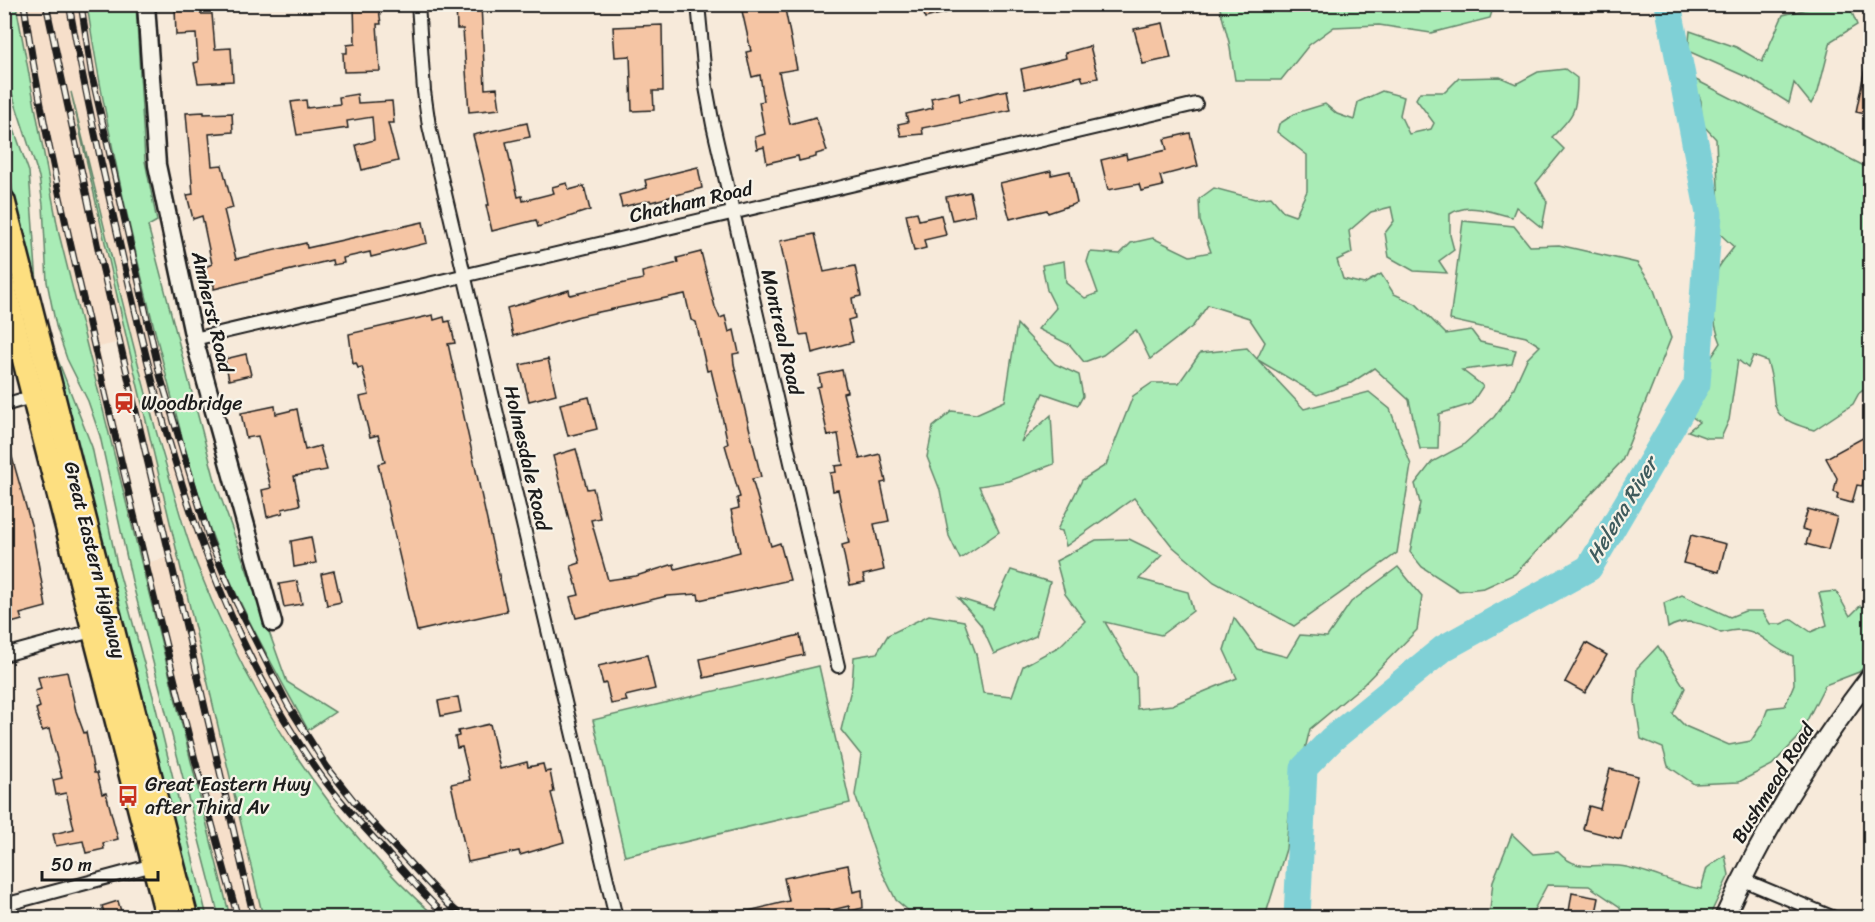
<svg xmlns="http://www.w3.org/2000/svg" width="1875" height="922" font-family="Sriracha,sans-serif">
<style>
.built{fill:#f6dfca;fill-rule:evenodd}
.green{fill:#a9ecb6;stroke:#628469;stroke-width:1.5}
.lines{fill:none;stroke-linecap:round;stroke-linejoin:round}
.river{stroke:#7fd0d6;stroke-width:27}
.building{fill:#f5c5a4;stroke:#1c1c1c;stroke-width:1.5}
.minor-casing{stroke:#1c1c1c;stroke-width:16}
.tertiary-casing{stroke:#1c1c1c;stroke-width:21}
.secondary-casing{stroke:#1c1c1c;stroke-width:22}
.trunk-casing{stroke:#1c1c1c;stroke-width:26}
.minor{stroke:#f7f3e8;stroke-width:12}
.tertiary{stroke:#f7f3e8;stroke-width:16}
.secondary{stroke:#f7f3e8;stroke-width:18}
.trunk{stroke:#fddf80;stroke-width:21}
.rail-casing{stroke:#1c1c1c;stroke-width:7}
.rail{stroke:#f7f3e8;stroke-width:4.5;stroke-dasharray:14;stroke-linecap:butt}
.labels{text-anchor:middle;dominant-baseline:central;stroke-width:4.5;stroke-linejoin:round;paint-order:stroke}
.street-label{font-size:20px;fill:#1c1c1c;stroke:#f7f3e8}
.poi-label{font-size:20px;fill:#1c1c1c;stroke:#f7f3e8;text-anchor:start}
.water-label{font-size:21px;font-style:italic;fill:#3f5b5d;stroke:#f7f3e8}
</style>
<rect width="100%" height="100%" fill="#f7eada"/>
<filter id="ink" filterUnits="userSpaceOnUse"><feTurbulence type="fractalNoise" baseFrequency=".0167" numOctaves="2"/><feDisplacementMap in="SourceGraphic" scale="12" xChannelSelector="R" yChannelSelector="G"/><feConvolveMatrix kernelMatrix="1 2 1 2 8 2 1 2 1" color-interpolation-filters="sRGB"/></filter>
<g filter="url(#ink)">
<!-- built -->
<path class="built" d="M16,5H87L96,64L144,288L188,460L212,536L245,611L308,730L289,744L253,685L196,564L132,339L80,129L127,340L263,917H230L59,234ZM116,343L166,558L149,562L99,347Z"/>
<!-- green -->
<g class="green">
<path d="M1826,4L1849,5L1857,25L1831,41L1818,92L1811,104L1794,83L1789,103L1751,79L1688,51L1690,31L1736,47L1762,62L1783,15Z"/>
<path d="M4,5H16L59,234L230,917H219L132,581L100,436L88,401L67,359L56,326L47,282L43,205L39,177L9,84L5,63Z"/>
<path d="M87,5H136L145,161L157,221L148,226L216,484L287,682L335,712L308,730C274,667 236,603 212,535C190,473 175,410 159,347C130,234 104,119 87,5Z"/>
<path d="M1219,5V4L1494,5L1490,18L1431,33L1379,25L1334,27L1309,45L1281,80H1235L1229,42Z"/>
<path d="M1565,69L1577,78C1577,110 1575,115 1552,137L1564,149L1536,183L1547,202L1542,228L1516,207L1512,217C1491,212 1469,202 1450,214V235L1454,250L1439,261L1447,273L1414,271L1389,257L1385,233L1394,221L1391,207L1371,212L1349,231L1352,253L1337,260L1343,279L1364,284L1381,274L1394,294L1416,304L1446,334L1471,330L1480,342L1516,350L1512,364L1462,370L1483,386L1471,404L1439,414L1438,449H1420L1409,400L1374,368L1351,383L1317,395L1258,360L1304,409L1369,392L1390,409L1411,465L1397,553L1294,626L1214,582L1172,546L1134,498L1066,546L1062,531L1057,530L1082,480L1106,465L1133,396L1152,383H1179L1200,353L1247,348L1257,359L1265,342L1249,318L1208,305L1193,326L1150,359L1136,330L1103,355L1084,362L1070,345L1038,329L1056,308L1047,290L1042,265L1064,261L1066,283L1085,298L1098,293L1087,262L1090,252L1120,254L1131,243L1153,238L1190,256L1211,252L1200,221L1199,199L1214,188L1255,199L1271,197L1284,212L1295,216L1307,191V155L1277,132L1279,124L1296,113L1325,104L1337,114L1354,120L1358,102L1382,91L1404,97L1400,115L1409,134L1431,129L1434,123L1416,99L1420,92H1445L1459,78L1500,77L1516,84L1538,72Z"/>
<path d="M1692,78L1870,169V386L1859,393L1853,404L1814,430C1758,415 1782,404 1767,361L1753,356L1748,368L1738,360L1729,420L1721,438H1707L1688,431L1699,422L1691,416L1709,380L1711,358L1721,343C1712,322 1710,293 1717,271C1720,263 1729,254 1734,247L1720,234L1716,139L1702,124L1701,101Z"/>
<path d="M71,92C102,213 128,335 163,455C174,491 183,530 197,565C248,696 330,824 436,917H263L127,340Z"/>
<path d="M4,101L29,172L37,284L42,307L54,350L92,447L117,565L153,696L207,917H193L19,226L5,149Z"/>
<path d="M1463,221L1514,226L1530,246L1559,245L1637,263L1653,287L1671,338L1622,461L1515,574L1484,588L1459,591L1422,567L1410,552L1420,503L1415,484L1432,462L1462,446L1494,417L1511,394L1527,359L1540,346L1526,337L1450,320Z"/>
<path d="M1017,324L1055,364L1079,375L1083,396L1078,405L1043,393L1021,442L1051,415L1054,464L1009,481L979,486L999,532L960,559L949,536L940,490L927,457L933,427L952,411L976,414L1005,401Z"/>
<path d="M1129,539L1162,555L1139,579L1188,592L1193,611L1161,635L1105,622L1136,676L1137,709L1172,705L1237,678L1224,650L1234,618L1257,649L1287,657L1300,635L1327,637L1351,602L1398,567L1422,596L1417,630L1364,684L1310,729L1289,814L1286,849L1265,917H916L896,900L880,868L855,795L861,755L841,730L852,685L854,657L877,653L888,635L929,615L964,621L976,654L983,693L1012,696L1023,666L1060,646L1085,621L1065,594L1056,561L1096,540Z"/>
<path d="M1011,570L1050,582L1036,636L994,654L981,625L958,598L993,609Z"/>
<path d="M1836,591L1850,616L1860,606L1870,608V661L1859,672L1825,685L1798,738L1772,765L1739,782L1694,784L1668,766L1663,748L1641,739L1635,701L1637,668L1658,646L1685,688L1673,714L1685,726L1729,745L1751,741L1762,724L1768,708L1785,706L1794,684L1793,656C1760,644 1762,622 1721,633C1703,623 1686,617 1668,628L1664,603L1682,595L1730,617L1745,611H1762L1770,624H1781L1792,619L1811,632L1827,625L1819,593Z"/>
<path d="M819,666L850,803L625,856L593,720Z"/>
<path d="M1512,834L1533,854L1558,852C1578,873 1594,863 1619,866C1648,869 1673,885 1701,889L1707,868L1725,855L1729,875L1709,917H1621L1620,907L1589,886L1547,885L1530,917H1484L1490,910L1493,881Z"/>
</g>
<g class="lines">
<!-- river -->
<path class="river" d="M1297,918L1304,768L1332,739L1444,648L1589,568L1697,384L1709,214L1668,4"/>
</g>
<!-- building -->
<g class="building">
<path d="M354,4H374V9H379L381,24H377L380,71L344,72L343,53H347V45L355,44Z"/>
<path d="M456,4H481L485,89L497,88L500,109L469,112L463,29H457Z"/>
<path d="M770,4H784L797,69L779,72L790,124L816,117L827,151L816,154V157L799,161L798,156L767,163L764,147L757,149L755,137L765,134L759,102L764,101L760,75L752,77L746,52L751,51L742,11Z"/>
<path d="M922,4H960V9L925,18Z"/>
<path d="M201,7V14H212L215,49L231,48L233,81L198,83L194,63L198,62L196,34L176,35L175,8Z"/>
<path d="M1163,23L1171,58L1143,64L1134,29Z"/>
<path d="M662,25L663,91H653L654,110L632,111L630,56L615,57L613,27Z"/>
<path d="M1090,46L1098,78L1083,81L1081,76L1025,89L1021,69L1066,58L1065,53Z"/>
<path d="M1865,68L1870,69V115L1856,112Z"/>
<path d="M1007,90L1011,110L922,128L923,134L901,136L898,124L908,122L906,114L933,108L931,98L959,92L960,101Z"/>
<path d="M357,94L358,103L392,101L394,123H388L398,161L362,170L356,145L374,140L372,117L347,121L348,128L297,135L291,102L306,100L307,108L340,104L339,97Z"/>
<path d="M204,112V114L232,113L233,132L209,134L212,166L222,165L233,208L224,210L236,259L306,243L307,248L423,222L427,243L371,257L370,252L343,258L344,263L333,265L332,260L214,289V284L207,285L203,268L212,264L202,216L193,219L187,195L193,194L186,113Z"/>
<path d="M527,123L530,137L506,142L518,197L522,196L523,201L554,193L552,187L567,183L569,190L584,186L590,210L538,227L536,220L492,231L486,205H489L483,175L473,135Z"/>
<path d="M1190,133L1198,166L1160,176L1163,186L1141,191L1139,184L1108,190L1101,160L1126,154L1127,159L1167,150L1164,139Z"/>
<path d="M698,167L702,188L651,202L650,200L622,207L619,195L647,188L645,180Z"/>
<path d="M1051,171V175L1070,171L1077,203L1048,213L1047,210L1010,219L1000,183Z"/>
<path d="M970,192L975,215L952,220L946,197Z"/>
<path d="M917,212L919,220L941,215L946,235L924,240L926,248L914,251L906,214Z"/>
<path d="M815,234L824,272L855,266L861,296L852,298L855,318L848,320L853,342L812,353L808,334L800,335L780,241Z"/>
<path d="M701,252L715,307L720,318L725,316L729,332L734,330L739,353L733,354L734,364L761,477L752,479L771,546L780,543L790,580L699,600L698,594L667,596L576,618L570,597L579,595L571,566L580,563L553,456L576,449L587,489L593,488L600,518L591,520L608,580L636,576L674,564L675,569L740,552L731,510L739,508L737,498L740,497L725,445L728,444L722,416L711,370L707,371L696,322L691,320L685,294L580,316L513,336L507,308L569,290L570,295L643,279L642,272L678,263L677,258Z"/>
<path d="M433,315L434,320L444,317L445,322L450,321L455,343L448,344L507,611L417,631L378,464L385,462L378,435L370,437L360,397L369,395L362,367L358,368L356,363L353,364L349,334Z"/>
<path d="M246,354L251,375L229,380L225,359Z"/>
<path d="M548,359L556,394L529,401L520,365Z"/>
<path d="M842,370L847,392L843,393L860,459L880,454L886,482L881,483L889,521L874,524L884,570L863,575L865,582L850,585L842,545L849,543L838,490L833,491L830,473L836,472L835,466L843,465L838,434L828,436L817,387L821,386L819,375Z"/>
<path d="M589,397L597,429L568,436L560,404Z"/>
<path d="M275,406L276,414L297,409L305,450L320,446L327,470L294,476L300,505L282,509L283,513L267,517L262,490L271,488L258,436L246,438L241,413Z"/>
<path d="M1870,434V455L1862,486L1857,485L1852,503L1837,499L1838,494L1834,492L1837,478L1826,458Z"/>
<path d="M8,443L32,528L46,607L20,614L22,620L4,625V444Z"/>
<path d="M1808,509L1837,517L1828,550L1806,544L1810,531L1802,529Z"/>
<path d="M1691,535L1726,544L1719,572L1683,563Z"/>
<path d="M311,537L316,563L294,567L291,541Z"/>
<path d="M334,571L341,602L327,605L321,574Z"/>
<path d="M297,581L302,604L284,607L279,584Z"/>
<path d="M800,635L804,655L704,678L700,659Z"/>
<path d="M1586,643L1607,655L1585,693L1565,682Z"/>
<path d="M647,655L655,689L625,696L627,701L611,704L606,683L603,684L598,666Z"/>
<path d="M67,672L76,711L84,733L86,732L94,773H97L102,794L106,793L118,839L103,843L104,849L86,853L83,841L56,846L53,834L74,829L66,793L56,795L53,780L62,778L49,729L42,731L36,709L40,707L35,691L41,689L38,677Z"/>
<path d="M458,697L461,712L441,716L438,701Z"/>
<path d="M490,724L500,769L527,762L528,767L543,764L545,772L550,771L554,792L551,793L564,842L520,855L519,851L468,862L451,784L470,780L462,747L457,748L455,737L459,736L458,731Z"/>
<path d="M1610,769L1638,776L1621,839L1583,829L1589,806L1600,809Z"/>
<path d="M848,865L853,892L862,890L863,908L850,911L849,906L824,912L818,914L819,918H741L740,913L789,901L784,878Z"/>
<path d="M1572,893L1599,898L1595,918H1568Z"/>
<path d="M118,901L123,918H106L102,906Z"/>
</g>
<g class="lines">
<defs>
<g id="minor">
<path d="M418,4L424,91L429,126L616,918"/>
<path d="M698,4L706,87L713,125L838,666"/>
<path d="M194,339L1196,104"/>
<path d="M4,405L38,395"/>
<path d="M4,655L99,629"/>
<path d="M1741,879L1834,918"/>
<path d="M4,905L157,864"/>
</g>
<path id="tertiary" d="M146,4L157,165L194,339L273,623"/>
<path id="secondary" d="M1724,918C1763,831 1813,752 1870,677"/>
<g id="trunk">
<path d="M4,201L187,918"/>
<path d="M4,284L167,918"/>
</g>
</defs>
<!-- minor casing -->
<use href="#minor" class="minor-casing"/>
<!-- tertiary casing -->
<use href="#tertiary" class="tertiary-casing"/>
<!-- secondary casing -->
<use href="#secondary" class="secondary-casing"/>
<!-- trunk casing -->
<use href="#trunk" class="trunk-casing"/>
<!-- minor -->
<use href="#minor" class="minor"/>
<!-- tertiary -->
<use href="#tertiary" class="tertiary"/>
<!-- secondary -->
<use href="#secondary" class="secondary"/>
<!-- trunk -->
<use href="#trunk" class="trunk"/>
<defs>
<g id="rail">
<path d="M24,4C43,137 76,266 106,397C147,571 189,745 238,918"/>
<path d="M46,4L99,253L254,918"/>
<path d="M69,4C85,93 105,180 125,267C165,442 212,620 317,770C338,800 364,827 389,855C408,876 427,899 448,918"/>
<path d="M81,4L92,76L160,375L210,541L237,604L288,705L327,767L365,815L448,904L464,918"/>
</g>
</defs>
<!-- rail casing -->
<use href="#rail" class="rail-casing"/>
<!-- rail -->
<use href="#rail" class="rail"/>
</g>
</g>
<!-- icons -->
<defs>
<symbol id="station-bare" viewBox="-9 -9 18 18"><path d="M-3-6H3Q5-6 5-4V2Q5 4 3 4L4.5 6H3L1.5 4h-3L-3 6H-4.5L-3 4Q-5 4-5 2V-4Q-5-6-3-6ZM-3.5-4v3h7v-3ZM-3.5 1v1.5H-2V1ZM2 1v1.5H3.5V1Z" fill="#c8321e" stroke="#f7f3e8" stroke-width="2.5" paint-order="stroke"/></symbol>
<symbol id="bus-bare" viewBox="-9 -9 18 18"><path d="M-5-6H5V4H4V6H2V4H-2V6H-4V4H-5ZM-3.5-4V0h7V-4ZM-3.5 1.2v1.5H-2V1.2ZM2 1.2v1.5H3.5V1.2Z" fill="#c8321e" stroke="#f7f3e8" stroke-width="2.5" paint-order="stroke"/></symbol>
</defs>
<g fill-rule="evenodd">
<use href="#station-bare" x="109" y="388" width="30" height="30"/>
<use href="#bus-bare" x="113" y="781" width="30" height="30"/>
</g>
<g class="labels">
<!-- street labels -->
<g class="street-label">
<text transform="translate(691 202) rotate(-13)">Chatham Road</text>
<text transform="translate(212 312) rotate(77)">Amherst Road</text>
<text transform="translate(782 332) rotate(77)">Montreal Road</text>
<text transform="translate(527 458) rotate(77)">Holmesdale Road</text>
<text transform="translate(95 560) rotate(76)">Great Eastern Highway</text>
<text transform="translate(1773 783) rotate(-58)">Bushmead Road</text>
</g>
<!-- poi labels -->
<g class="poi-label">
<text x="141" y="403">Woodbridge</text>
<text x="145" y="784">Great Eastern Hwy<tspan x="145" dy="23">after Third Av</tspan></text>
</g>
<!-- water labels -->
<g class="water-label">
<text transform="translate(1622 510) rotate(-59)">Helena River</text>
</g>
</g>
<!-- margin -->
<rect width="1875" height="922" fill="none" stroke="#f7f3e8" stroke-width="24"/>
<rect x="12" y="12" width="1851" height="898" fill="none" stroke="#1c1c1c" stroke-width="2" filter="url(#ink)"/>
<!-- scale -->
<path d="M42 871v9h116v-9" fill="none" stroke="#1c1c1c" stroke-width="3"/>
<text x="51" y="871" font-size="18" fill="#1c1c1c" stroke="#f7f3e8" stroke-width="4.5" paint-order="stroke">50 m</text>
</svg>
